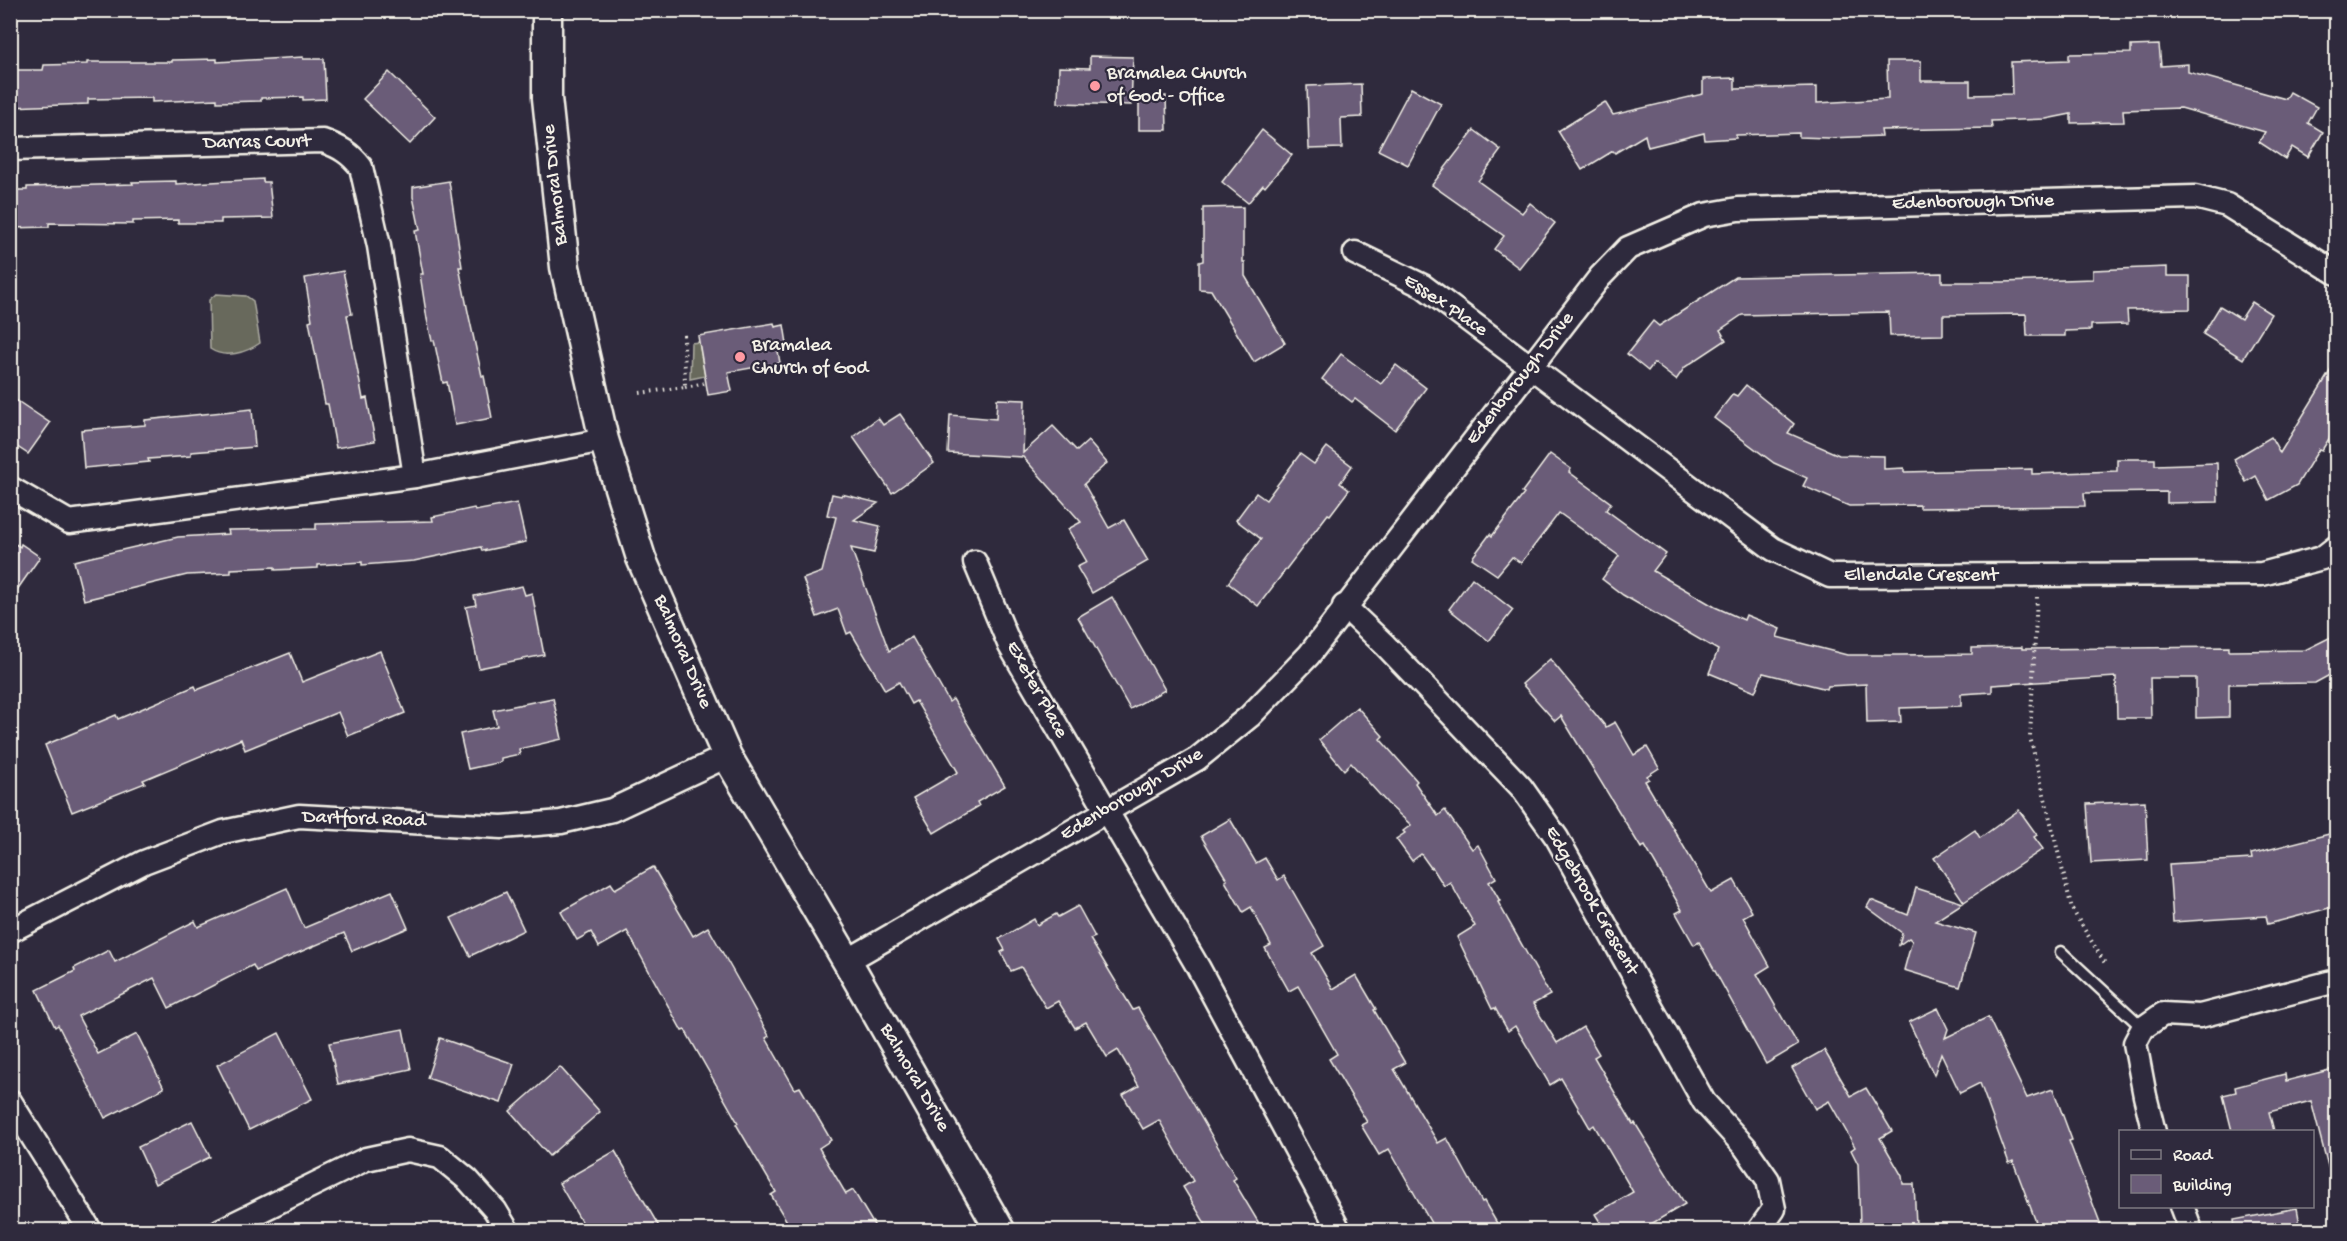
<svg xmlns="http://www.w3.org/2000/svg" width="2347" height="1241" font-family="'Gochi Hand',sans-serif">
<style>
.green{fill:#67695b;stroke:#aeada2;stroke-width:1.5}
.building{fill:#6a5c78;stroke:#f4f1e8;stroke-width:1.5}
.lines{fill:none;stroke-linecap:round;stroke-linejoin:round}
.service-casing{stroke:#f4f1e8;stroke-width:15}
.minor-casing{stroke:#f4f1e8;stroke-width:27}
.tertiary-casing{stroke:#f4f1e8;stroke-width:33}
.path{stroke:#f4f1e8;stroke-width:4;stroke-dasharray:1.5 4.5;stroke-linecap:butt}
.service{stroke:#2f2a3d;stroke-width:10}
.minor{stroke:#2f2a3d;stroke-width:22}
.tertiary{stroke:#2f2a3d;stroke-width:28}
.poi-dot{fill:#ff9aa2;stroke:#2f2a3d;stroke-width:2}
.labels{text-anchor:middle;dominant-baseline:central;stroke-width:4.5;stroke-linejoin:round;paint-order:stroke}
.poi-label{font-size:20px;fill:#f4f1e8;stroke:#2f2a3d;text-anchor:start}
.street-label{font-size:20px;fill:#f4f1e8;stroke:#2f2a3d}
</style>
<rect width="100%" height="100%" fill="#2f2a3d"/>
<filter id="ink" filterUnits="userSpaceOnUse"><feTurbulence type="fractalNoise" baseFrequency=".0167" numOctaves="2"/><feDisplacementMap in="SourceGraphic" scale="12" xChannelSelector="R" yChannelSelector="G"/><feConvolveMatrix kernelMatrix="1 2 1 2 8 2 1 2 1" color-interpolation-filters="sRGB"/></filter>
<g filter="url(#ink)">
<!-- green -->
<g class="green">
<path d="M216,294L246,296L253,301L260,343C246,353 225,359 210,349L209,300Z"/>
<path d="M699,342L705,376L690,379L691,343Z"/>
</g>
<!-- building -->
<g class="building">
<path d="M2159,45L2161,66L2188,64V72L2286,99L2290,92L2317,107L2308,123L2323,132L2308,157L2292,147L2285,159L2259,142L2265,132L2181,108L2123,110L2124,122L2071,123V114L2046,119L1991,121L1992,128L1881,130L1882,136L1828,138L1799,137V133L1736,135V138L1705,140L1704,133L1648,147L1645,135L1615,153L1613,151L1582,170L1558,131L1605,102L1613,115L1703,94V79L1735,78V89L1817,87V103L1888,99L1887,61H1921V81H1970V95L2012,94L2011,62L2069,60V54L2131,53V46Z"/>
<path d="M1090,56L1133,57L1131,105L1058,103L1059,67L1090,68Z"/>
<path d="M303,57V59H324L326,99L303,100V97L261,98V101L217,102V99L152,102V98L88,99V104L10,107V70H43L44,65L87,64V62H172V60L217,59V62Z"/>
<path d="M389,72L435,117L410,144L363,99Z"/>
<path d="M1361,84L1362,117L1341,118L1342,148L1309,149L1307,86Z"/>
<path d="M1411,88L1441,104L1408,165L1378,150Z"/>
<path d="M1166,96L1167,130H1139V97Z"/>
<path d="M1262,130L1292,155L1265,187L1263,185L1248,203L1222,182Z"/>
<path d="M1474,130L1501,150L1478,181L1522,213L1530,203L1555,223L1519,268L1494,249L1504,236L1432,185Z"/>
<path d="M263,179V182H269L273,218L221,219V223H178V220L133,221V224L49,223V227L10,228V190H27V187L133,184L132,182L176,181V184Z"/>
<path d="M449,181L462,267H459L468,312L482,376H484L492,418L455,425L447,382L443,383L434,340L432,341L427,319L420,274H423L415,231L420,230L413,197V187Z"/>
<path d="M1243,207V262H1245V276L1285,343L1254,362L1211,290L1199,289V262L1203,261V208Z"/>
<path d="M2167,267V276H2190V309L2127,310L2128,324L2091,325V330L2065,331V336H2027L2026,314L1943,315V335L1890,336L1889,312L1742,315L1720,330L1726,340L1685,367L1676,380L1654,363L1648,371L1627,354L1653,321L1659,326L1735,277L1942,273V282H2002L2093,279V270Z"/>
<path d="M343,271L352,314L347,315L363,399L367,398L375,441L336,448L328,404H325L309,321L312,320L305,278Z"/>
<path d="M2252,302L2271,314L2243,359L2203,334L2220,306L2241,319Z"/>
<path d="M774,323L775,327L784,325L788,350L778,351L780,363L728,372L732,391L708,395L698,336Z"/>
<path d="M1341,354L1381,384L1396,365L1426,388L1395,430L1355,399L1352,402L1322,379Z"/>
<path d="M2337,360V426L2322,450L2319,449L2297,485L2269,500L2256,476L2246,482L2234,459L2271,437L2280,453Z"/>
<path d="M1746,385L1794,424L1788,433L1839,455L1884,456V469L1904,468V472L2032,469V474L2117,471V459H2155V465L2217,463L2218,502L2167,503V492L2084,493L2085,506L1920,508V505L1849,506L1803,486L1807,478L1774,463L1714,418L1733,394L1737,396Z"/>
<path d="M10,396L50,423L28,454L10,442Z"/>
<path d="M997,399L1025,400L1023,453L1053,426L1077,451L1088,441L1107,463L1084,484L1109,528L1124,520L1148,561L1092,593L1077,567L1087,562L1068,529L1081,522L1023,457L948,453L950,415L996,419Z"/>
<path d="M252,409L255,447L191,452V456L148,459L149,462L84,468L81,430L145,425V420Z"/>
<path d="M900,414L934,463L892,493L853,437L878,418L883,425Z"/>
<path d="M1327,447L1352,466L1340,483L1349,490L1330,515L1328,514L1258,606L1228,583L1261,539L1236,520L1256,493L1266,500L1300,454L1314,464Z"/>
<path d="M1550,454L1571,469L1569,472L1611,503L1606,510L1666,554L1653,571L1715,607L1744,620L1746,615L1780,629L1777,637L1847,655H1899L1972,654V648L2022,647V649L2229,647V651L2305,650L2337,634V671L2315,683L2229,684V717L2196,718V678H2150L2151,718H2117L2116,677L1992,685V692L1961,694V706L1900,708L1901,722L1867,723L1866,684L1828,686L1827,689L1763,673L1755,692L1709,673L1718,650L1623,595L1602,579L1619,556L1559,513L1521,563L1512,557L1497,575L1472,558L1490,534L1492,536L1524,494L1522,492Z"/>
<path d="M832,494L841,496L842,494L878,503L854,520L880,526L874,553L851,548L889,651L912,637L949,702L953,699L1005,786L977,802L979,806L934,833L913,798L958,772L916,701L911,704L899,682L885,690L851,632L847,634L838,609L817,617L803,579L822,572L836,517L827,515Z"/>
<path d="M517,503L526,542L482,551L481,547L414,561L362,565V562L318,565V568L275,570V567L231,569V573L187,575L84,600L74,561L178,537L229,534L228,530L316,529V524L433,521L432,517L474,508L475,511Z"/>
<path d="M10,541L20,547L21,544L40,557L10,600Z"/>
<path d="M1472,578L1513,610L1489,641L1449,609Z"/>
<path d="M522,586L525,595L532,593L544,655L479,668L466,607L476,605L474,596Z"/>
<path d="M1112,597L1165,690L1130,709L1078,617Z"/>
<path d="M380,651L405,713L348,736L338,712L245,750L241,739L143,780L145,783L72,812L45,745L116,715L118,719L195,686L197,690L290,653L302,682Z"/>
<path d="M1550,659L1606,727L1615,722L1634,755L1647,747L1659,768L1647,776L1649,779L1645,781L1711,893L1734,880L1752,912L1743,917L1770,966L1757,974L1798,1045L1766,1064L1699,942L1694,945L1676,913L1682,910L1645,846L1641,848L1561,716L1555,721L1522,684Z"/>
<path d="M553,698L562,739L519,749L520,754L501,758V762L468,769L460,734L497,726L493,710Z"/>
<path d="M1357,707L1383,736L1380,739L1417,781L1415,783L1438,816L1445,810L1472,849L1478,845L1496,878L1489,882L1500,901L1498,902L1550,995L1533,1004L1557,1043L1583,1027L1599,1054L1594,1057L1633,1124L1635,1123L1685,1204L1641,1230H1605L1595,1214L1633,1192L1594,1125L1590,1128L1561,1078L1550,1085L1515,1026L1508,1031L1495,1008L1492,1009L1457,937L1475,926L1450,882L1444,886L1432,867L1431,868L1421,854L1412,861L1396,839L1405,833L1403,831L1411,825L1388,804L1351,763L1344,770L1319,740Z"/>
<path d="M2145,801L2148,860L2091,863L2087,804Z"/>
<path d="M2019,810L2037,835L2034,837L2043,849L1964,902L1934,858L1975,830L1980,838Z"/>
<path d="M1230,819L1256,863L1265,858L1278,880L1284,876L1324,946L1312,953L1333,989L1356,975L1376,1009L1374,1010L1405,1063L1394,1069L1438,1143L1447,1138L1482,1202L1484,1201L1501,1230H1435L1389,1149L1379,1155L1361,1125L1367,1122L1329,1059L1337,1054L1298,986L1289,991L1265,948L1271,945L1251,907L1243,912L1225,881L1227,880L1201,836Z"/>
<path d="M2337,832V906L2268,924L2266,916L2173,922L2169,864L2252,859L2251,854Z"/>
<path d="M653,867L693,936L708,927L746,994L769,1036L766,1038L795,1089L800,1087L831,1140L819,1148L846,1194L853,1190L877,1230H792L771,1195L776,1192L736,1124L738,1123L685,1030L682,1031L627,931L599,947L591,932L577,940L561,912L611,883L615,889Z"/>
<path d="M287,888L304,928L392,891L408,928L352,951L344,933L256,971L253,965L169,1008L154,978L78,1016L98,1054L137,1034L164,1088L105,1118L58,1025L55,1027L37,990L75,971L74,968L109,950L115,962L195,921L198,927Z"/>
<path d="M1916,888L1963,903L1935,921L1976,933L1960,987L1904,970L1912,941L1909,938L1899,945L1902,933L1867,907L1871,900L1908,915Z"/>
<path d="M506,892L524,930L470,956L451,918Z"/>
<path d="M1078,906L1095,937L1090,939L1133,1010L1138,1008L1236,1178L1233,1180L1263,1230H1209L1183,1187L1193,1181L1159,1120L1143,1129L1123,1095L1139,1086L1118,1050L1107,1057L1086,1022L1075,1028L1058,1001L1046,1008L1021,967L1011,971L1001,952L1005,950L999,939L1034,919L1037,925L1056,914L1058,917Z"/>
<path d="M1938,1008L1948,1029L1945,1038L1988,1017L2027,1098L2053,1089L2072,1140L2069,1141L2101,1225L2086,1230H2039L2013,1161L2009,1163L1980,1083L1960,1093L1941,1053L1934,1075L1909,1022Z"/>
<path d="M403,1029L411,1069L338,1084L329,1043Z"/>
<path d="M279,1033L312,1099L249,1130L217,1065Z"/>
<path d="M440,1038L514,1064L501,1103L427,1078Z"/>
<path d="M1824,1050L1851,1096L1866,1088L1892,1131L1880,1138L1902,1176L1903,1184H1914L1916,1224L1860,1226L1858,1164L1851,1150L1855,1147L1829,1101L1815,1109L1792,1068Z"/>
<path d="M560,1067L600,1112L549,1156L510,1111Z"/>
<path d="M2337,1068V1169L2329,1170L2311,1101L2269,1112L2274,1131H2232L2223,1095L2236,1092L2235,1087L2285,1074L2286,1081Z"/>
<path d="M192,1121L210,1157L155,1184L138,1147Z"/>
<path d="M615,1151L661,1230H586L559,1183Z"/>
<path d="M2297,1208L2301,1230H2235L2234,1220Z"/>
</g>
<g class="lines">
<defs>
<path id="service" d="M2061,952L2143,1028"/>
<g id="minor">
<path d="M10,149L323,141C340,147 350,153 361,167L379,246L415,476"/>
<path d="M1355,253L1423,286L1773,549L1830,576L2262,574L2322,558L2336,547"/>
<path d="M10,488L69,522L415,476L604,440"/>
<path d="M975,562L1010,646L1198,967L1339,1230"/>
<path d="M1344,606L1385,645L1521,787L1557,838L1704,1102L1745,1147L1768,1180L1774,1209L1759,1230"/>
<path d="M10,931L144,862L223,832L299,816L502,827L561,822L612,810L727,756"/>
<path d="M847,961L1197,759L1250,716L1309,655L1600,277L1628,248L1704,215L1738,209L2195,197L2227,205L2336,273"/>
<path d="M10,1101L90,1230"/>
<path d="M2154,1132L2145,1096L2135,1043L2143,1028L2163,1014L2200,1016L2336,981"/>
<path d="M2182,1206L2191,1230"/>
<path d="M221,1230L366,1159L408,1150L440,1157L468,1180L495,1210L507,1230"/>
</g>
<path id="tertiary" d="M547,10V98L565,267L604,440L641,558L727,756L847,961L1000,1230"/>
</defs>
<!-- service casing -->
<use href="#service" class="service-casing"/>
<!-- minor casing -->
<use href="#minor" class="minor-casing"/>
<!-- tertiary casing -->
<use href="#tertiary" class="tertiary-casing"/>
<!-- path -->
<g class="path">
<path d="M685,387L706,383"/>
<path d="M640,393L685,387L684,332"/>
<path d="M2037,597L2030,737L2072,909L2106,965"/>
</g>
<!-- service -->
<use href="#service" class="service"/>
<!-- minor -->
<use href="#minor" class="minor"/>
<!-- tertiary -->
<use href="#tertiary" class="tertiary"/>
</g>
</g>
<!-- markers -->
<g class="poi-dot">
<circle cx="1095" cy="86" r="6"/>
<circle cx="740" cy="357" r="6"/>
</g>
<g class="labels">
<!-- poi labels -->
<g class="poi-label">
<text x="1107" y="74">Bramalea Church<tspan x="1107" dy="23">of God - Office</tspan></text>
<text x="752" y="346">Bramalea<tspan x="752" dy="23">Church of God</tspan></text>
</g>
<!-- street labels -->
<g class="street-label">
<text transform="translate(257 143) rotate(-1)">Darras Court</text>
<text transform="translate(556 185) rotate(-96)">Balmoral Drive</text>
<text transform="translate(1973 203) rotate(-1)">Edenborough Drive</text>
<text transform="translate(1445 306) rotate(34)">Essex Place</text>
<text transform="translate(1521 379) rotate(-52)">Edenborough Drive</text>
<text x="1921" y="576">Ellendale Crescent</text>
<text transform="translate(682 652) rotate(67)">Balmoral Drive</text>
<text transform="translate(1036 690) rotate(61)">Exeter Place</text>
<text transform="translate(1132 795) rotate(-31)">Edenborough Drive</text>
<text transform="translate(364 820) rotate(2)">Dartford Road</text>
<text transform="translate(1591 901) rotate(60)">Edgebrook Crescent</text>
<text transform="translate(914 1078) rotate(60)">Balmoral Drive</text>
</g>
</g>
<!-- margin -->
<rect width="2347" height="1241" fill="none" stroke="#2f2a3d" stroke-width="36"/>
<rect x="18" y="18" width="2311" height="1205" fill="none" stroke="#f4f1e8" stroke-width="2" filter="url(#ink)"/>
<!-- legend -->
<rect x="2119" y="1130" width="195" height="78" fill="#2f2a3d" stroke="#7e7a81" stroke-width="1.5"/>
<rect x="2131" y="1150" width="30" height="9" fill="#2f2a3d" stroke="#7e7a81" stroke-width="1.5"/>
<text x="2173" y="1160" font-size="18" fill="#f4f1e8">Road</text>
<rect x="2131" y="1175" width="30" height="18" fill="#6a5c78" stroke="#7e7a81" stroke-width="1.5"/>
<text x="2173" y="1190" font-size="18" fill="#f4f1e8">Building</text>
</svg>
